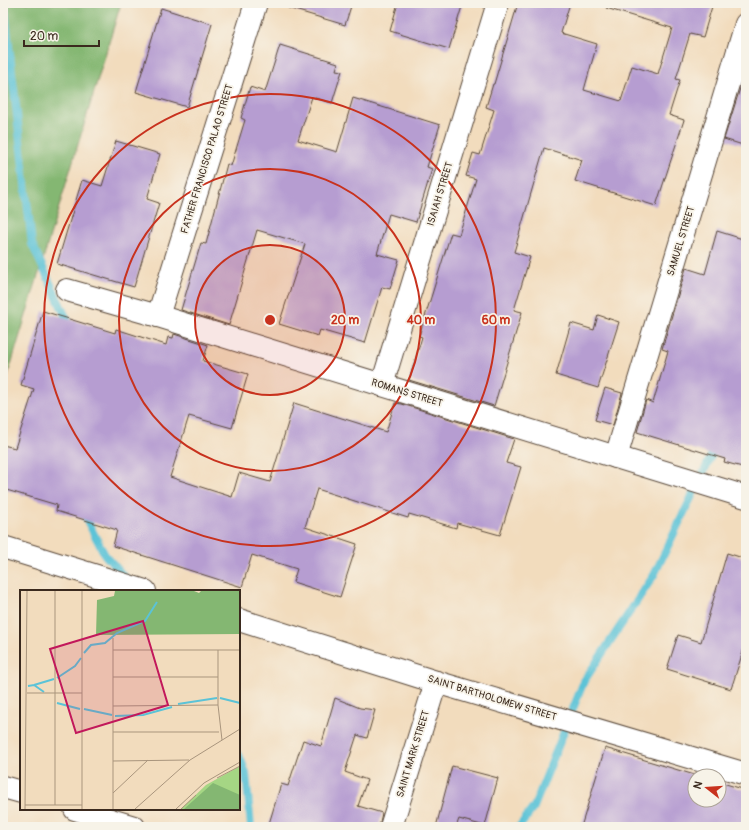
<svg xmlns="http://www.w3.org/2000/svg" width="749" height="830" font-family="Pangolin,sans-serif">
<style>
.forest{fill:#84b772;stroke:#607048}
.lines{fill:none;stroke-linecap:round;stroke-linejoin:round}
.stream{stroke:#5bc3d7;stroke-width:8}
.building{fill:#b69dd1}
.minor-casing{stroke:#564536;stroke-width:24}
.minor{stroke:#fff;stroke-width:22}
.ring{fill:none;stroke:#c8321e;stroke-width:2}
.labels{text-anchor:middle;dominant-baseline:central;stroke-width:3.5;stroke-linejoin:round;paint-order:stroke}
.street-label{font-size:10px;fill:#3b2a1e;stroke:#f7f3e8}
.inset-river{fill:none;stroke:#5bc3d7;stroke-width:2}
.inset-road{fill:none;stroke:#a9957d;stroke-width:1}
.view{fill:#c2185b;fill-opacity:0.15;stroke:#c2185b;stroke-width:2}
.inset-edge{fill:none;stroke:#3b2a1e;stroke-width:2}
.centre{fill:#c8321e;stroke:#f7f3e8;stroke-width:2}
.ring-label{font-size:12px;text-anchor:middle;font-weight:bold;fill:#c8321e;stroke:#f7f3e8;stroke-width:3.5;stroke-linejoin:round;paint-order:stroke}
</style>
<rect width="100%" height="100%" fill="#f7f3e8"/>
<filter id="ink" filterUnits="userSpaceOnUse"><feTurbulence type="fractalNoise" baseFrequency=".025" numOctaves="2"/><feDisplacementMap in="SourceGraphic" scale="8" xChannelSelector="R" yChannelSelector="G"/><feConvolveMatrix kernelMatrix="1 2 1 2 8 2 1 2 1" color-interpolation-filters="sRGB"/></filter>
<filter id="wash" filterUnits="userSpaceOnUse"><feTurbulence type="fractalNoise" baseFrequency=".012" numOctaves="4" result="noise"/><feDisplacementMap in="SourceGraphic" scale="16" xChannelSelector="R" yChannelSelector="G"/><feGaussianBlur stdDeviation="0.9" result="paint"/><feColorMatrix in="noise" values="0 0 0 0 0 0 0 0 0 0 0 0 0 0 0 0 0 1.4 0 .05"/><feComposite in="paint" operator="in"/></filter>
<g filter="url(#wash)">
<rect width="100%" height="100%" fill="#f2dcbd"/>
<!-- forest -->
<path class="forest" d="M3,3H121L3,391Z"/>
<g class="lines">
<!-- stream -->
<g class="stream">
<path d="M4,3L32,244L71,328"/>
<path d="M82,511L105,555L127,580"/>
<path d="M239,755L246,773L251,827"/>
<path d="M519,827L534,807L584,681L654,575L716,446"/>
</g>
</g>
<g id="blocks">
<!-- building -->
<g class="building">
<path d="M288,3H352L345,25L288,8Z"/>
<path d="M398,3H463L449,49L390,31Z"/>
<path d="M518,3H570L561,33L597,44L584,90L621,101L632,66L658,74L672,28L606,8L607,3H713L703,37L690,34L676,79L680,80L669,115L684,120L656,206L575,181L582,160L544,148L514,252L530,257L514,310L522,312L494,406L409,380L422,337L419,336L451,233L459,235L476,179L466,176L473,153L480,155L494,110L486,107L493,84H494Z"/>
<path d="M161,8L212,24L187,107L136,92Z"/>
<path d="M280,45L338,63L336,70L342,71L332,103L312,97L298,140L337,152L353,98L440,125L427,167L432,169L416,222L389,214L377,254L399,260L390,289L382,287L365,343L320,330L318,336L279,324L305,244L257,230L229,325L181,310L201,243L206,244L227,164L231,166L245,120L241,118L250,87L265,92Z"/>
<path d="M743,79H746V146L724,139Z"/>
<path d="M116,141L160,154L147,199L159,203L134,287L57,264L82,180L102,186Z"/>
<path d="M717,231L746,240V468L724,462L725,459L637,432L646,400L653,403L668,351L662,349L686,268L705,274Z"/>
<path d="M43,311L115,333L116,329L166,345L168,337L173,338L174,334L208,345L203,361L248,374L232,428L189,416L170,477L232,497L239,473L270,482L294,403L386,432L395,403L402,404L514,439L506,463L521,467L500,535L457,523L456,528L409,514L408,518L317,489L305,527L357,544L340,597L293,582L297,569L252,555L242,587L113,546L117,530L56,511L57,505L3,489V445L15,448L34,389L21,385Z"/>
<path d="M598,315L619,322L598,388L556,375L571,323L594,330Z"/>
<path d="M605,388L622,393L613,425L595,420Z"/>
<path d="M727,553L746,559V642L731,689L667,669L678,635L701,642Z"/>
<path d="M335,698L360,708L375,710L367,738L357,735L345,772L367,780L358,806L382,813L379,827H268L281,784L288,786L303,740L321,746Z"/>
<path d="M605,748L698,776H695V800H719V782L746,790V827H581Z"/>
<path d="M452,766L498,778L485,826L459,819L456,827H436Z"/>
</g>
</g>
</g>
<g filter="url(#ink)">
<use href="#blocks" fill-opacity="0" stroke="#564536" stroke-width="1"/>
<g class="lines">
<defs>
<g id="minor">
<path d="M67,290L158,316L746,497"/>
<path d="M158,316L256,3"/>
<path d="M382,385L498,3"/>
<path d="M616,457L746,24"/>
<path d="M3,547L145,591"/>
<path d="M239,620L436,682L746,774"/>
<path d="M3,787L21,792"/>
<path d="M75,809L134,827"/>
<path d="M391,827L436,682"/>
</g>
</defs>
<!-- minor casing -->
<use href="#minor" class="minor-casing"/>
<!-- minor -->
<use href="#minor" class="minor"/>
</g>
</g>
<!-- distance rings -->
<circle cx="270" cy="320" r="75" fill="#c8321e" fill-opacity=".12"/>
<g class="ring">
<circle cx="270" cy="320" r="75"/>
<circle cx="270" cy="320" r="151"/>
<circle cx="270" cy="320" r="226"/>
</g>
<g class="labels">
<!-- street labels -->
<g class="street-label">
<text transform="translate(207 159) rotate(-73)">FATHER FRANCISCO PALAO STREET</text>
<text transform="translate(440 194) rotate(-73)">ISAIAH STREET</text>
<text transform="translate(681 241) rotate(-73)">SAMUEL STREET</text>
<text transform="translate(407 393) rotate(17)">ROMANS STREET</text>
<text transform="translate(492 698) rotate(17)">SAINT BARTHOLOMEW STREET</text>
<text transform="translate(413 754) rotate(-73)">SAINT MARK STREET</text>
</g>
</g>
<!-- overview -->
<g transform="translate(20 590)">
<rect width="220" height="220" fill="#f2dcbd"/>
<path d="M220,176V219H161L186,195Z" fill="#a5d684"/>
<path d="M95,1H174L179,3L181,1H220V44L76,45L77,10L94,6ZM193,193L220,205V219H164Z" fill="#84b772"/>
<path class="inset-river" d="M64,63L71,55L85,53L97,43L125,31L137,12M37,88L55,76L61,68M14,95L34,89M8,96L14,95L24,102M200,108L220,113M37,113L60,119M158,114L197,108M64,119L92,125M95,126L123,125L152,117"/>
<path class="inset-road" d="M93,60H220M198,60V115L202,150M93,87H198M7,103H62M93,116L198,115M93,142H199M93,171L169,170M197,188L220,176M93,203L128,170M5,215H62M35,215V1M5,219L7,1M62,219V1M93,219V48M115,219L170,170L220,139M156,219L184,193L220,172M161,219L176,205"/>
<path class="view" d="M123,31L148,115L56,143L30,59Z"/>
<rect width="220" height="220" class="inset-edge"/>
</g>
<circle cx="270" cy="320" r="6" class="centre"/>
<g class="ring-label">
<text x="345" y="324">20 m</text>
<text x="421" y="324">40 m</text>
<text x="496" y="324">60 m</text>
</g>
<!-- margin -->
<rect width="749" height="830" fill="none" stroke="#f7f3e8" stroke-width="16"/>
<!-- north arrow -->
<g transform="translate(707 788) rotate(287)"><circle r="19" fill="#f7f3e8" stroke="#aca397"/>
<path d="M0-3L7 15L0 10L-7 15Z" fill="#c8321e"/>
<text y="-6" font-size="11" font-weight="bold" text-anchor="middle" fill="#3b2a1e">N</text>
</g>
<!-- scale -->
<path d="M24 40v6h75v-6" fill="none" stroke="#3b2a1e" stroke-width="2"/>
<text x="30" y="40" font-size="12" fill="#3b2a1e" stroke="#f7f3e8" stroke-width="3" paint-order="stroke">20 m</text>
</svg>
